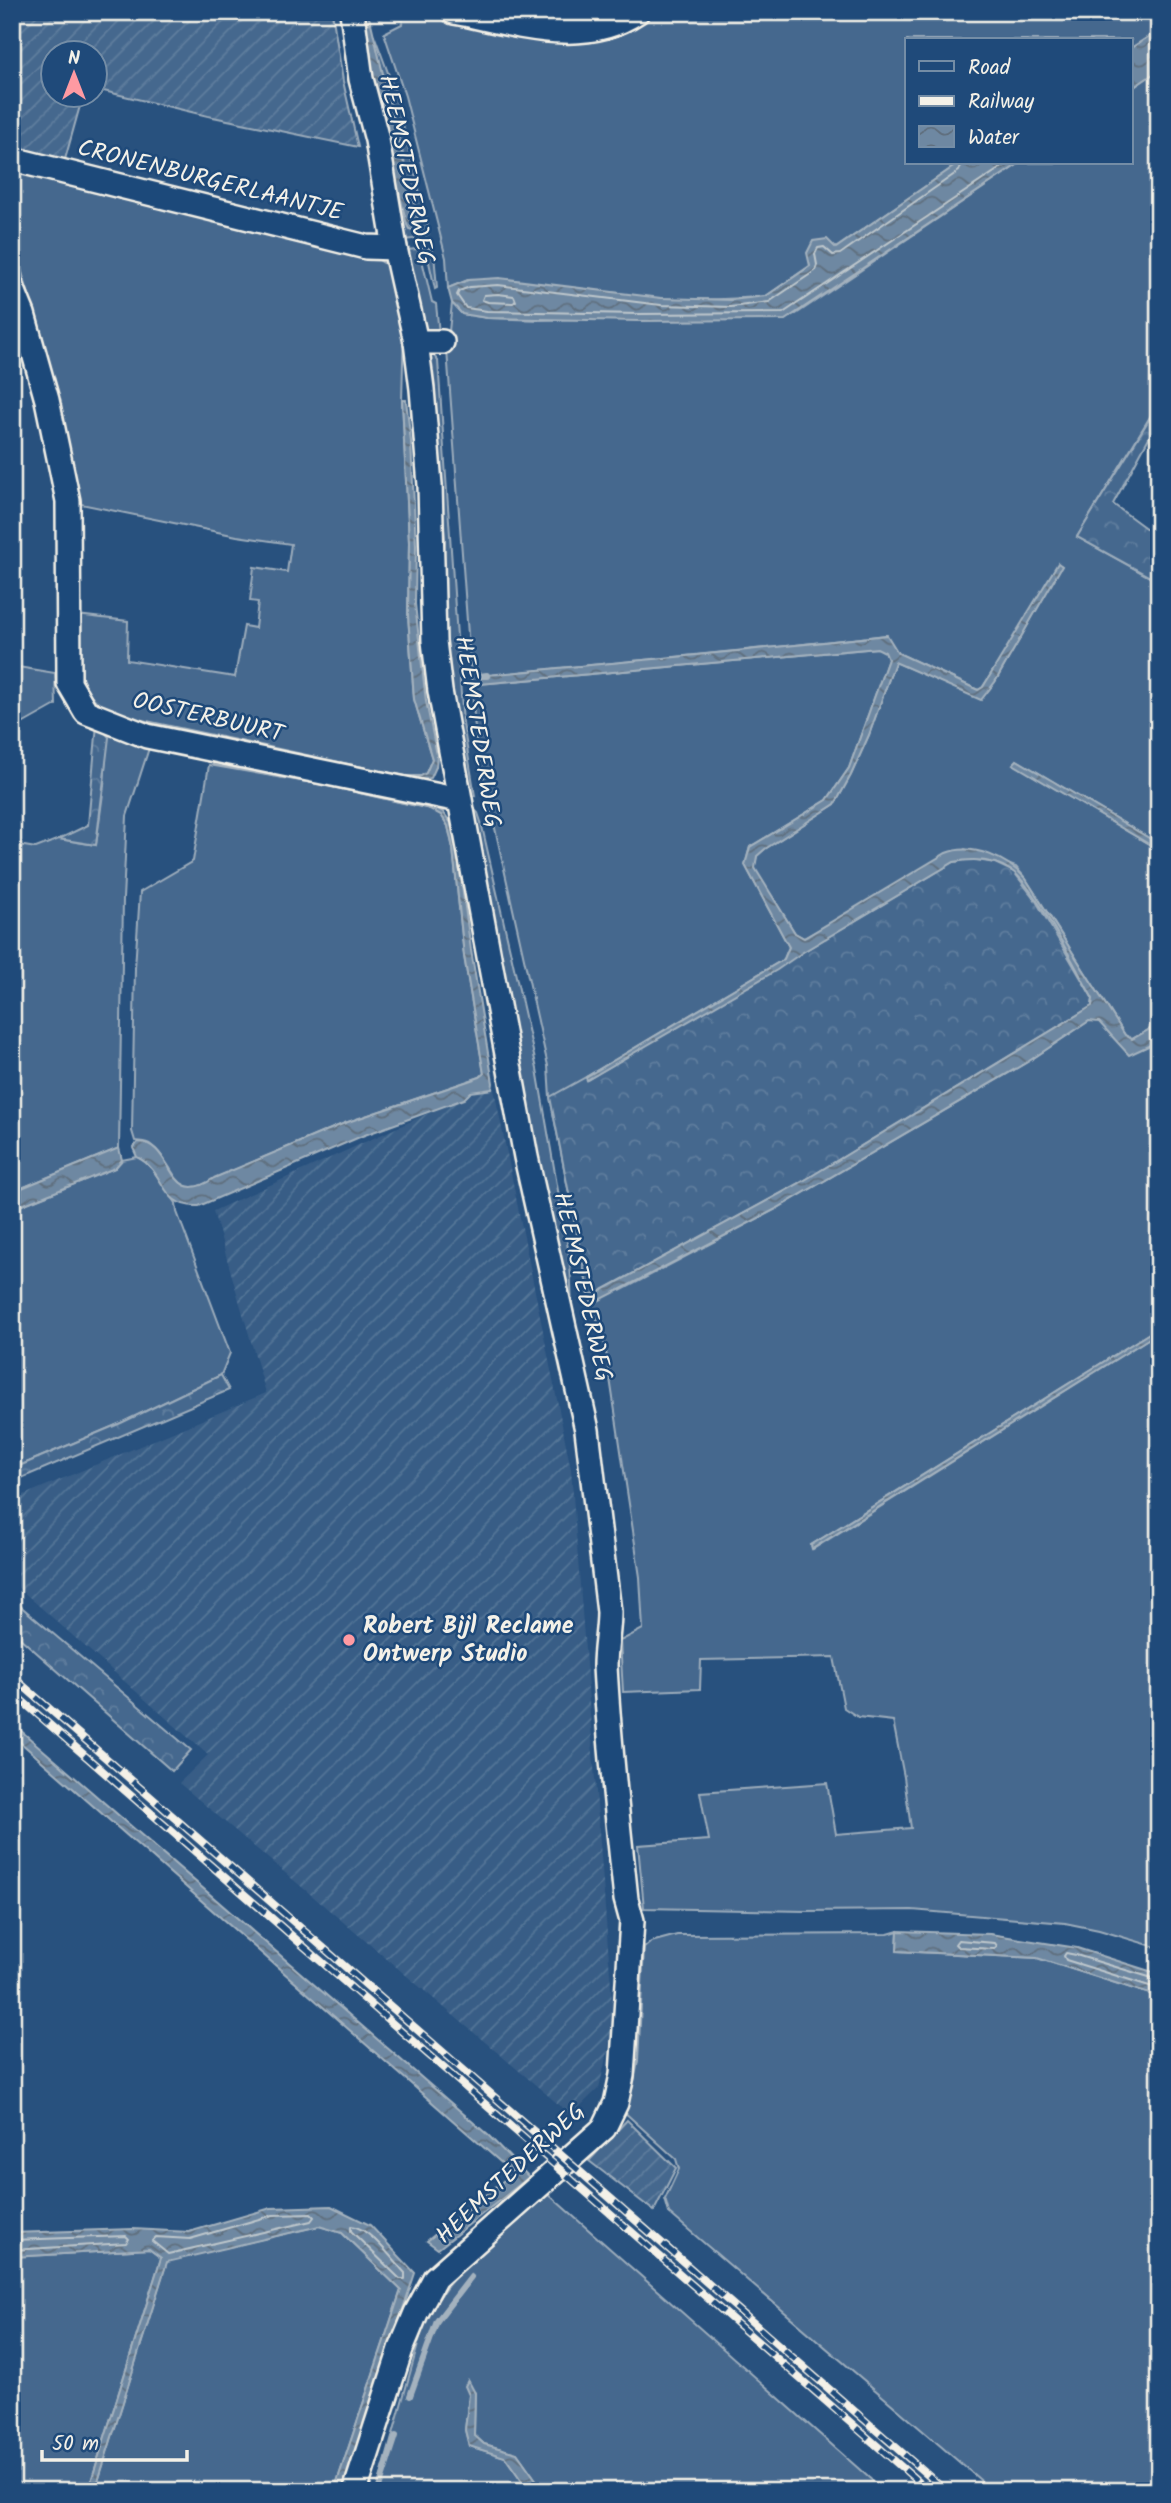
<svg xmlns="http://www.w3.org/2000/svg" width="1171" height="2503" font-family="Kalam,sans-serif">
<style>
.industrial{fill:url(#industrial-furrows)}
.grass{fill:#45688e;stroke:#9cacbb;stroke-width:2}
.forest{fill:url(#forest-crowns);stroke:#9cacbb;stroke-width:2}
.garden{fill:url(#garden-furrows);stroke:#9cacbb;stroke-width:2}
.water{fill:url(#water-waves);stroke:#a4b2be;stroke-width:2}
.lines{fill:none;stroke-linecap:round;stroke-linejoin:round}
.shore{stroke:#bec7cc;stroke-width:2}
.stream{stroke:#a4b2be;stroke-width:6}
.street-casing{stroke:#f4f1e8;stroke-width:28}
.street{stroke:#1f4a7a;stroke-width:23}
.rail-casing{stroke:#f4f1e8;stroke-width:8}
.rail{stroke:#1f4a7a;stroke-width:5;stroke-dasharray:16;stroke-linecap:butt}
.poi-dot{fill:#ff9aa2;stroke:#1f4a7a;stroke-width:2.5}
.labels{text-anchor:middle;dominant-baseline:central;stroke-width:5;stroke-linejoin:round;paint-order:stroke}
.street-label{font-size:24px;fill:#f4f1e8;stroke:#1f4a7a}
.poi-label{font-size:24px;font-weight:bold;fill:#f4f1e8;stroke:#1f4a7a;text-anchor:start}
</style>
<defs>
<pattern id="industrial-furrows" width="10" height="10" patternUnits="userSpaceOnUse" patternTransform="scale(1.75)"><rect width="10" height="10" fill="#375d86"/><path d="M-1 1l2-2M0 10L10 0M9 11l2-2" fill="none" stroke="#557597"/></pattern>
<pattern id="forest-crowns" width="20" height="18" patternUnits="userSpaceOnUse" patternTransform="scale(1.75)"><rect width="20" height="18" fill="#45688e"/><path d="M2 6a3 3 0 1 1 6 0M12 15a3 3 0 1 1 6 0" fill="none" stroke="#607e9e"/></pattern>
<pattern id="garden-furrows" width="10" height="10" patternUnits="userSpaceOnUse" patternTransform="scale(1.75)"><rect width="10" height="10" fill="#45688e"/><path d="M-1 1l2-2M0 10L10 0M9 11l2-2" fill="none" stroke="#607e9e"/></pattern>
<pattern id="water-waves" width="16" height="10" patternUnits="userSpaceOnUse" patternTransform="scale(1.75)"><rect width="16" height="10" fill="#6e88a2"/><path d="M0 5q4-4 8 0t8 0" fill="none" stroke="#5f6e7d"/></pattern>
</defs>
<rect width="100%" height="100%" fill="#28517e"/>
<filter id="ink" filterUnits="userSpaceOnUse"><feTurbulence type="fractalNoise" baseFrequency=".0143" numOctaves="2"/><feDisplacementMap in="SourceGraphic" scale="14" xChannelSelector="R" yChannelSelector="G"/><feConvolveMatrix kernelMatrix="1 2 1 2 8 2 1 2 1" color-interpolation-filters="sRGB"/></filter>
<g filter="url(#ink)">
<!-- industrial -->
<path class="industrial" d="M493,1084L571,1469L614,2024L599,2088L571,2115L179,1783L208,1755L12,1582V1500L266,1393L213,1211Z"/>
<!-- grass -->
<g class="grass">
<path d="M380,12H427L553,36L647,12H1159V30L1131,48V40H907V163H959L766,296C668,307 567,289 468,280L448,288L446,258L405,96L384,33L402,24L403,21L389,15L380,18Z"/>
<path d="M367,13L371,23L367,24L391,159L409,229L404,158L375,43L376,40L394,89L429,230V233L423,238L403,240L362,16Z"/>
<path d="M1159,70V402L1077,537L1159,582V844L1017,760L1014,764L1159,850V1024L1132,1039L1125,1035L1026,879L1016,867L965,849L804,938L795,933L754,868L757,856L765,849L835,804L851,775L869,735L895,662L981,699L995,682L1062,565L982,688L978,690L898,653L886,635C751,651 615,662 480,676V684L878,648L885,652L888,659L849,768L827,800L750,847L745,865L789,947L784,959L586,1077L777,970L803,952L954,862L973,859L995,863L620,1291L776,1209L1029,1061L1089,1021H1099L1129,1054L1159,1041V1327L811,1545L813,1549L1159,1332V1948L1099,1930L1065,1923L912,1910L805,1911L644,1908L638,1845L709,1840L700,1792L827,1783L836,1834L911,1828L904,1777L893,1721L858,1717L844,1708L834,1657L701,1660L700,1689L623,1692L620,1641L643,1629L640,1577L605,1345L589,1295L550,1097L548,1066L476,743L447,350L452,303L462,314L487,318L541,320L796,314L1020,163H1131V89Z"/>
<path d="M12,166L371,255L388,266L404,326L402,400L409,542L408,615L414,699L432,759L426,773L421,776H405L155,724C143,721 129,719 117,714C73,697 78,654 76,615L128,621L127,660L235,677L244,626L255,628L258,602L250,601L254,567L287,572L291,544L237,536L76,503L69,453L39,327L12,240Z"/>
<path d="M430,248L434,254L437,288L435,289L429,262L422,260L432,302L436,304L439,334L426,331L423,326L406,250Z"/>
<path d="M430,351L438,361L463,724L475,796L467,795L447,689L442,582L445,538L426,356Z"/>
<path d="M12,666L55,673L56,705L15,728L12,772Z"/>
<path d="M108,729L151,742L127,816L123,899L119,1148L12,1192V844L36,848L59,839L96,845L104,786Z"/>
<path d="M209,765L324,785L431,809L441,815L448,826L453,849L464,956L484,1073L480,1077L345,1123L215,1178C173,1206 176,1162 151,1145C146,1141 140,1142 135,1141L132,1131L135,968L140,892L193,861Z"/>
<path d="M472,807L478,813L481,822L537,1069L570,1260L572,1310L524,1115Z"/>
<path d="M137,1157L148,1163L176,1203L177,1212L230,1353L221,1375L121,1423L12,1469V1209L115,1168L122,1160Z"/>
<path d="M898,1931L897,1951L1037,1958L1159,1997V2491H993L669,2213L665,2199L679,2169L676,2159L621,2109L633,2087L638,2061L644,1948L651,1942L677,1935L888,1934Z"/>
<path d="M547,2193L884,2491H544L517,2453L484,2444L474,2435L475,2393L469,2395L465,2430L469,2446L505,2457L529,2491H377L424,2323C451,2268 503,2232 547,2193Z"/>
<path d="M319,2226L342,2233L401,2290L334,2491H95L167,2261Z"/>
<path d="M149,2249L161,2258L88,2491H12V2257Z"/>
</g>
<!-- forest -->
<g class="forest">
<path d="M1159,408V419L1113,504L1159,538V582L1077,537L1153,413Z"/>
<path d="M97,724L109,737L96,845L59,839L88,825Z"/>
<path d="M971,859L995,863L1014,872L1036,901L1093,999L1092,1006L800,1183L599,1292L589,1295L550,1097L586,1077L587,1080L954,862Z"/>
<path d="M221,1375L229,1390L12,1482V1469L121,1423Z"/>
<path d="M12,1599L191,1750L172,1771L12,1631Z"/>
</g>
<!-- garden -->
<g class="garden">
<path d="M12,12H332L343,81L358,147L208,116L95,89L94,52H52V94L83,95L64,163L12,150Z"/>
<path d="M627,2120L676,2168L654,2211L589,2161Z"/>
</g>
<!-- water -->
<g class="water">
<path d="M371,23L407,176L419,221L420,226L416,231L409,229L407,225L367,60L364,33L367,24Z"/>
<path d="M1159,30V70L1131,89V48Z"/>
<path d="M959,163H1020L785,320L638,321L487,318L462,314L452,303L448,288L468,280L499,278L661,298L731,300L766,296L810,266L807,253L813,241L827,239L836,248Z"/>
<path d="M402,400H406L411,442L416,546L415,604L426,701L437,755L436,767L431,778L424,780L407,778L134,721L133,718L405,776H421L426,773L432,759L414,699L408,615L409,542Z"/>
<path d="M1058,563L1062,566L995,682L981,700L895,662L869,735L851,775L835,804L765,849L757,856L755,868L795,933L804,938L946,853C973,842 1008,859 1026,879L1125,1035L1132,1039L1159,1024V1041L1129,1055L1099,1022L1089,1021L1029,1061L776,1209L600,1300L599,1292L800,1183L1092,1006L1093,999C1078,972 1034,885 1012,871C994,859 974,858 954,862L803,952L777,970L587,1080L586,1077L784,959L789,947L745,865L750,847L827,800L849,768L888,659L885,652L877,648L480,684L479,676C615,662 751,651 887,635L898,653L978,690L983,687Z"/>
<path d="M1017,760L1159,844V850L1013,764Z"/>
<path d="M213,762L431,805L443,812L451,823L457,850L471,950L493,1083L492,1089L471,1092L464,1099L362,1136L199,1206C159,1208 167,1172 137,1157L133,1148L138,1142C175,1142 166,1211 214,1178L345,1123L480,1077L484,1074L464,956L453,848L448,826L441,815L430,809L324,785L213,765Z"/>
<path d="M119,1148L122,1160L115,1168L12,1209V1192Z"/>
<path d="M1159,1327V1332L812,1549L811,1545L824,1537Z"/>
<path d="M12,1723L489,2136L529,2177L438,2249L427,2241L513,2173L12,1735Z"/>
<path d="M898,1931L990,1934L1077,1948L1159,1974V1997L1037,1958L897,1951Z"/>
<path d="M331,2206L370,2225L415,2273L342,2491H334L401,2290L342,2233L319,2226L167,2262L95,2491H88L161,2258L149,2249L12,2257V2233L133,2229L189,2232L271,2208Z"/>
<path d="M468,2380L475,2393L474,2435L484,2444L517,2453L544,2491H529L505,2457L469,2446L465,2430L469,2395L465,2386Z"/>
</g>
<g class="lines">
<!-- shore -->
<g class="shore">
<path d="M962,163L959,171L840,254L833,255L824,247L818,248L815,254L817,265L815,271L769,302L731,307L661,305L498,285L470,287L459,291L457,295L466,308L487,311L638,314L783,313L1008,163"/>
<path d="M498,294L514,296L516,301L513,303L488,302L482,300L484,295Z"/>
<path d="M958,1940L995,1943L997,1946L994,1949L958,1947L955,1944Z"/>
<path d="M1159,1980L1076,1955L1066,1953L1064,1956L1066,1960L1159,1989"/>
<path d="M311,2214L314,2217L311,2221L168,2254L152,2241L156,2237L190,2239L273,2215Z"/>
<path d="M351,2226C369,2227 393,2260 405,2273V2279H400L351,2231Z"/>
<path d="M12,2240L126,2236L129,2239L126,2243L12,2250"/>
</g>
<!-- stream -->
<g class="stream">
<path d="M487,676H479L487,675"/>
<path d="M410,2396L437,2321L471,2277"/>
<path d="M378,2491L396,2436"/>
</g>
<defs>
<g id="street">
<path d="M352,12L361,79L377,140L395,248L416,342L422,389L430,485L434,641L440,691L526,1157L587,1430L609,1612C609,1630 605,1648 605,1666C609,1744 618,1822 626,1899L632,1921L622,2075L616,2103L604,2128L435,2278L416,2313L401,2349L355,2491"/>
<path d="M454,12C513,23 582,49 637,12"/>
<path d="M12,159L366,247L395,248"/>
<path d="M12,287L23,314L47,400L68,501L69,683L86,712L147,736L459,800"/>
<path d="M416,342H442"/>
</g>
</defs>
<!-- street casing -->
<use href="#street" class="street-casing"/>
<!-- street -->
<use href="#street" class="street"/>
<defs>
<g id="rail">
<path d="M12,1676L946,2491"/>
<path d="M12,1692L929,2491"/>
</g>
</defs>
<!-- rail casing -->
<use href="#rail" class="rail-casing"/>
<!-- rail -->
<use href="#rail" class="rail"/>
</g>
</g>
<!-- markers -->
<circle class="poi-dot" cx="349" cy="1640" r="7"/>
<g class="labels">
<!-- street labels -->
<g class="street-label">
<text transform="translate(406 170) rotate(78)">HEEMSTEDERWEG</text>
<text transform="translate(210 181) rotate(14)">CRONENBURGERLAANTJE</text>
<text transform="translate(208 718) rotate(13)">OOSTERBUURT</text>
<text transform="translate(477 732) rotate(81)">HEEMSTEDERWEG</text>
<text transform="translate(582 1287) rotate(77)">HEEMSTEDERWEG</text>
<text transform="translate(511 2174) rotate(-43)">HEEMSTEDERWEG</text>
</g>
<!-- poi labels -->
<g class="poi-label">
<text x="363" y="1626">Robert Bijl Reclame<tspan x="363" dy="28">Ontwerp Studio</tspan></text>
</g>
</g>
<!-- margin -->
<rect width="1171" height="2503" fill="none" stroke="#1f4a7a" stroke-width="42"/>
<rect x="21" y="21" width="1129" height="2461" fill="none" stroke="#f4f1e8" stroke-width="2.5" filter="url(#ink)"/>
<!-- legend -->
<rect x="905" y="38" width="228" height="126" fill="#1f4a7a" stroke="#748da6" stroke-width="2"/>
<rect x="919" y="61" width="35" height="10" fill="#1f4a7a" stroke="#748da6" stroke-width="2"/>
<text x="968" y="74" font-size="21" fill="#f4f1e8">Road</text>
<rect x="919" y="96" width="35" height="10" fill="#f4f1e8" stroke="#748da6" stroke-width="2"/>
<text x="968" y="108" font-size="21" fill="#f4f1e8">Railway</text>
<rect x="919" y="126" width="35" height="21" fill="url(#water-waves)" stroke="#748da6" stroke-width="2"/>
<text x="968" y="144" font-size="21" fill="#f4f1e8">Water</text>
<!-- north arrow -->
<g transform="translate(74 74)"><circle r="33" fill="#1f4a7a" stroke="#748da6" stroke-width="2"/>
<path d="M0-5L12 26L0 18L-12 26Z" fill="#ff9aa2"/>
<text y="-10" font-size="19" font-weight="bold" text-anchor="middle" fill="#f4f1e8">N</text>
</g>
<!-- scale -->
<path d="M42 2450v10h145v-10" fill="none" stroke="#f4f1e8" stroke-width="3.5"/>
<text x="52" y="2450" font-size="21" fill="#f4f1e8" stroke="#1f4a7a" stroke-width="5" paint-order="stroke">50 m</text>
</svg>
